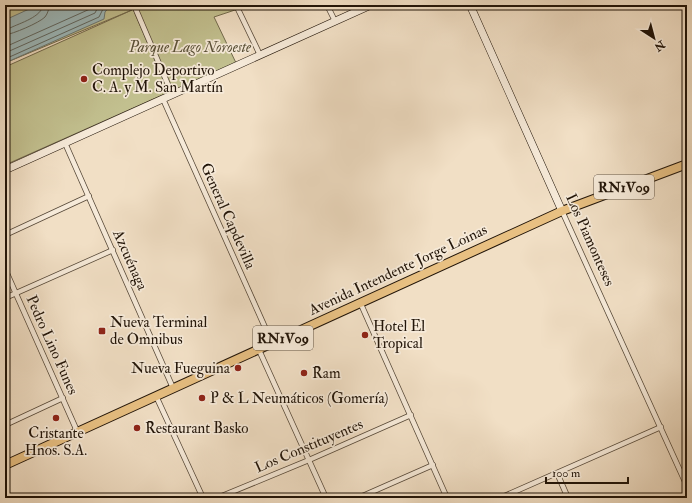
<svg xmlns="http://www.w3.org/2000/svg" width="692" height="503" font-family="'IM FELL Double Pica',serif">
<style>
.green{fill:#c2c08f;stroke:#726a4c}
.water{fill:#9dbabd;stroke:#6b7875}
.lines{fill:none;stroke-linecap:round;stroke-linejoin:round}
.shore{stroke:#5f6762;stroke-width:1}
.street-casing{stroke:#554737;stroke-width:6}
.secondary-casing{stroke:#211408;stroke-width:8}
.primary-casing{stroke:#211408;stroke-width:10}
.street{stroke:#f6ead9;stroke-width:4.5}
.secondary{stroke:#f6ead9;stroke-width:7}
.primary{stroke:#e8c082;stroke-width:8}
.poi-dot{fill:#8f2418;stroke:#f6ead9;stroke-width:1.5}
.labels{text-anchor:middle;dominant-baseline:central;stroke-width:3.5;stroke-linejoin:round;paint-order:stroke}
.shield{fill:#f6ead9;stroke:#615447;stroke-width:1}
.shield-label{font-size:14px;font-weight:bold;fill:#211408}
.park-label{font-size:15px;font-style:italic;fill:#595037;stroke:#f6ead9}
.poi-label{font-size:15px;fill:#211408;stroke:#f6ead9;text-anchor:start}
.street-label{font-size:15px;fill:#211408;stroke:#f6ead9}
</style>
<rect width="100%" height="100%" fill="#f1dfc5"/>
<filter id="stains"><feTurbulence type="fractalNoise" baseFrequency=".005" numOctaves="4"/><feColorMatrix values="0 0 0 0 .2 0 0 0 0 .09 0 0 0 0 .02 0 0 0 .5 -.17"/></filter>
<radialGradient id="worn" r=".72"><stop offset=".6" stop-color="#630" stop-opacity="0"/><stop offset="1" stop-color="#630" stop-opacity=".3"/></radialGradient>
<!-- green -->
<path class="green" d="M5,5H236L238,9L214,17L237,65L172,94L136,8L133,9L169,92L5,165V67L132,10L5,63Z"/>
<!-- water -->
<path class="water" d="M38,5H111L105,12L104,19L5,63V20Z"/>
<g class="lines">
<!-- shore -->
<g class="shore">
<path d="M5,29L10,28C20,23 42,17 43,5"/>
<path d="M5,35C13,34 39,23 45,17C48,13 49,9 49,5"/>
<path d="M5,47L90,9L92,5"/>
<path d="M5,53L95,13L99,5"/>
<path d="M5,59L99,17L105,5"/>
</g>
<defs>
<g id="street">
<path d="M134,5L172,94"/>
<path d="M236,5L260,55"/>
<path d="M327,5L335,21"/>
<path d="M163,99L272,343"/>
<path d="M65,143L173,388"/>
<path d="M562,211L687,486"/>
<path d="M5,235L89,196"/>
<path d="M5,269L77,431"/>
<path d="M5,298L113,250"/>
<path d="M360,302L447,498"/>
<path d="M259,350L326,498"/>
<path d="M156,396L203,498"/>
<path d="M5,425L63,398"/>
<path d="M557,473L568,498"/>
<path d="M217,498L309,460L411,415"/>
<path d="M358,498L433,465"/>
<path d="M500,498L661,427"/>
</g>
<g id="secondary">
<path d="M470,5L562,211"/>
<path d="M5,170L371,5"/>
</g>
<path id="primary" d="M5,465L562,211L687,164"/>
</defs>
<!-- street casing -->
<use href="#street" class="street-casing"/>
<!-- secondary casing -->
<use href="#secondary" class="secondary-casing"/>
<!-- primary casing -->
<use href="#primary" class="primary-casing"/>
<!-- street -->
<use href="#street" class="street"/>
<!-- secondary -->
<use href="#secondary" class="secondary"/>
<!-- primary -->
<use href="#primary" class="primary"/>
</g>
<!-- markers -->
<g class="poi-dot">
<circle cx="84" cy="79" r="4"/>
<rect x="98" y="327" width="8" height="8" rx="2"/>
<circle cx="365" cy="335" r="4"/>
<circle cx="238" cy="368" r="4"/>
<circle cx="304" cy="373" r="4"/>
<circle cx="202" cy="398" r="4"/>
<circle cx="56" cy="418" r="4"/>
<circle cx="137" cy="428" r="4"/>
</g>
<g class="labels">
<!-- shield labels -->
<g class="shield">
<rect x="594" y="175" width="60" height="24" rx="3"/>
<rect x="253" y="326" width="60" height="24" rx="3"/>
</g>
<g class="shield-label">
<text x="624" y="187">RN1V09</text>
<text x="283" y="338">RN1V09</text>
</g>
<!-- park labels -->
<g class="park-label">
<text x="190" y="47">Parque Lago Noroeste</text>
</g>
<!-- poi labels -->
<g class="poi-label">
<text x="92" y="70">Complejo Deportivo<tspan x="92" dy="17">C. A. y M. San Martín</tspan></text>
<text x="110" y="322">Nueva Terminal<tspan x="110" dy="17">de Omnibus</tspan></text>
<text x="373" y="326">Hotel El<tspan x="373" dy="17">Tropical</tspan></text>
<text x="230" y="368" text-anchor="end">Nueva Fueguina</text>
<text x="312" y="373">Ram</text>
<text x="210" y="398">P &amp; L Neumáticos (Gomería)</text>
<text x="145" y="428">Restaurant Basko</text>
<text x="56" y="433" text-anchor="middle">Cristante<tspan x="56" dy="17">Hnos. S.A.</tspan></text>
</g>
<!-- street labels -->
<g class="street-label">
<text transform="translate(228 216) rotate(66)">General Capdevilla</text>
<text transform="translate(590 240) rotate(66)">Los Piamonteses</text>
<text transform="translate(130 260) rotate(66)">Azcuénaga</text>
<text transform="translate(398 270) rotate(-25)">Avenida Intendente Jorge Loinas</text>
<text transform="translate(52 345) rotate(66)">Pedro Lino Funes</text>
<text transform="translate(309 446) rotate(-23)">Los Constituyentes</text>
</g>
</g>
<!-- margin -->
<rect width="692" height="503" fill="none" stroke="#f1dfc5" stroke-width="20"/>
<rect x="6" y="6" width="680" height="491" fill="none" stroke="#211408" stroke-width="2"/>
<rect x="10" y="10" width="672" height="483" fill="none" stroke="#211408"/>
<!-- north arrow -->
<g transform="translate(654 38) rotate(144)" stroke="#f6ead9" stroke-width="3" paint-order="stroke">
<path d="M0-3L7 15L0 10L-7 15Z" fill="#211408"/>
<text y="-6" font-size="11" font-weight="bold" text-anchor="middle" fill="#211408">N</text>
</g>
<!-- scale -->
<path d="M546 477v6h82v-6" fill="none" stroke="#211408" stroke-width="2"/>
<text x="552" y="477" font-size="12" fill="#211408" stroke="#f6ead9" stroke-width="3" paint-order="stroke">100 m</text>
<rect width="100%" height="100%" filter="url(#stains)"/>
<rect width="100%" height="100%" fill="url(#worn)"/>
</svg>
